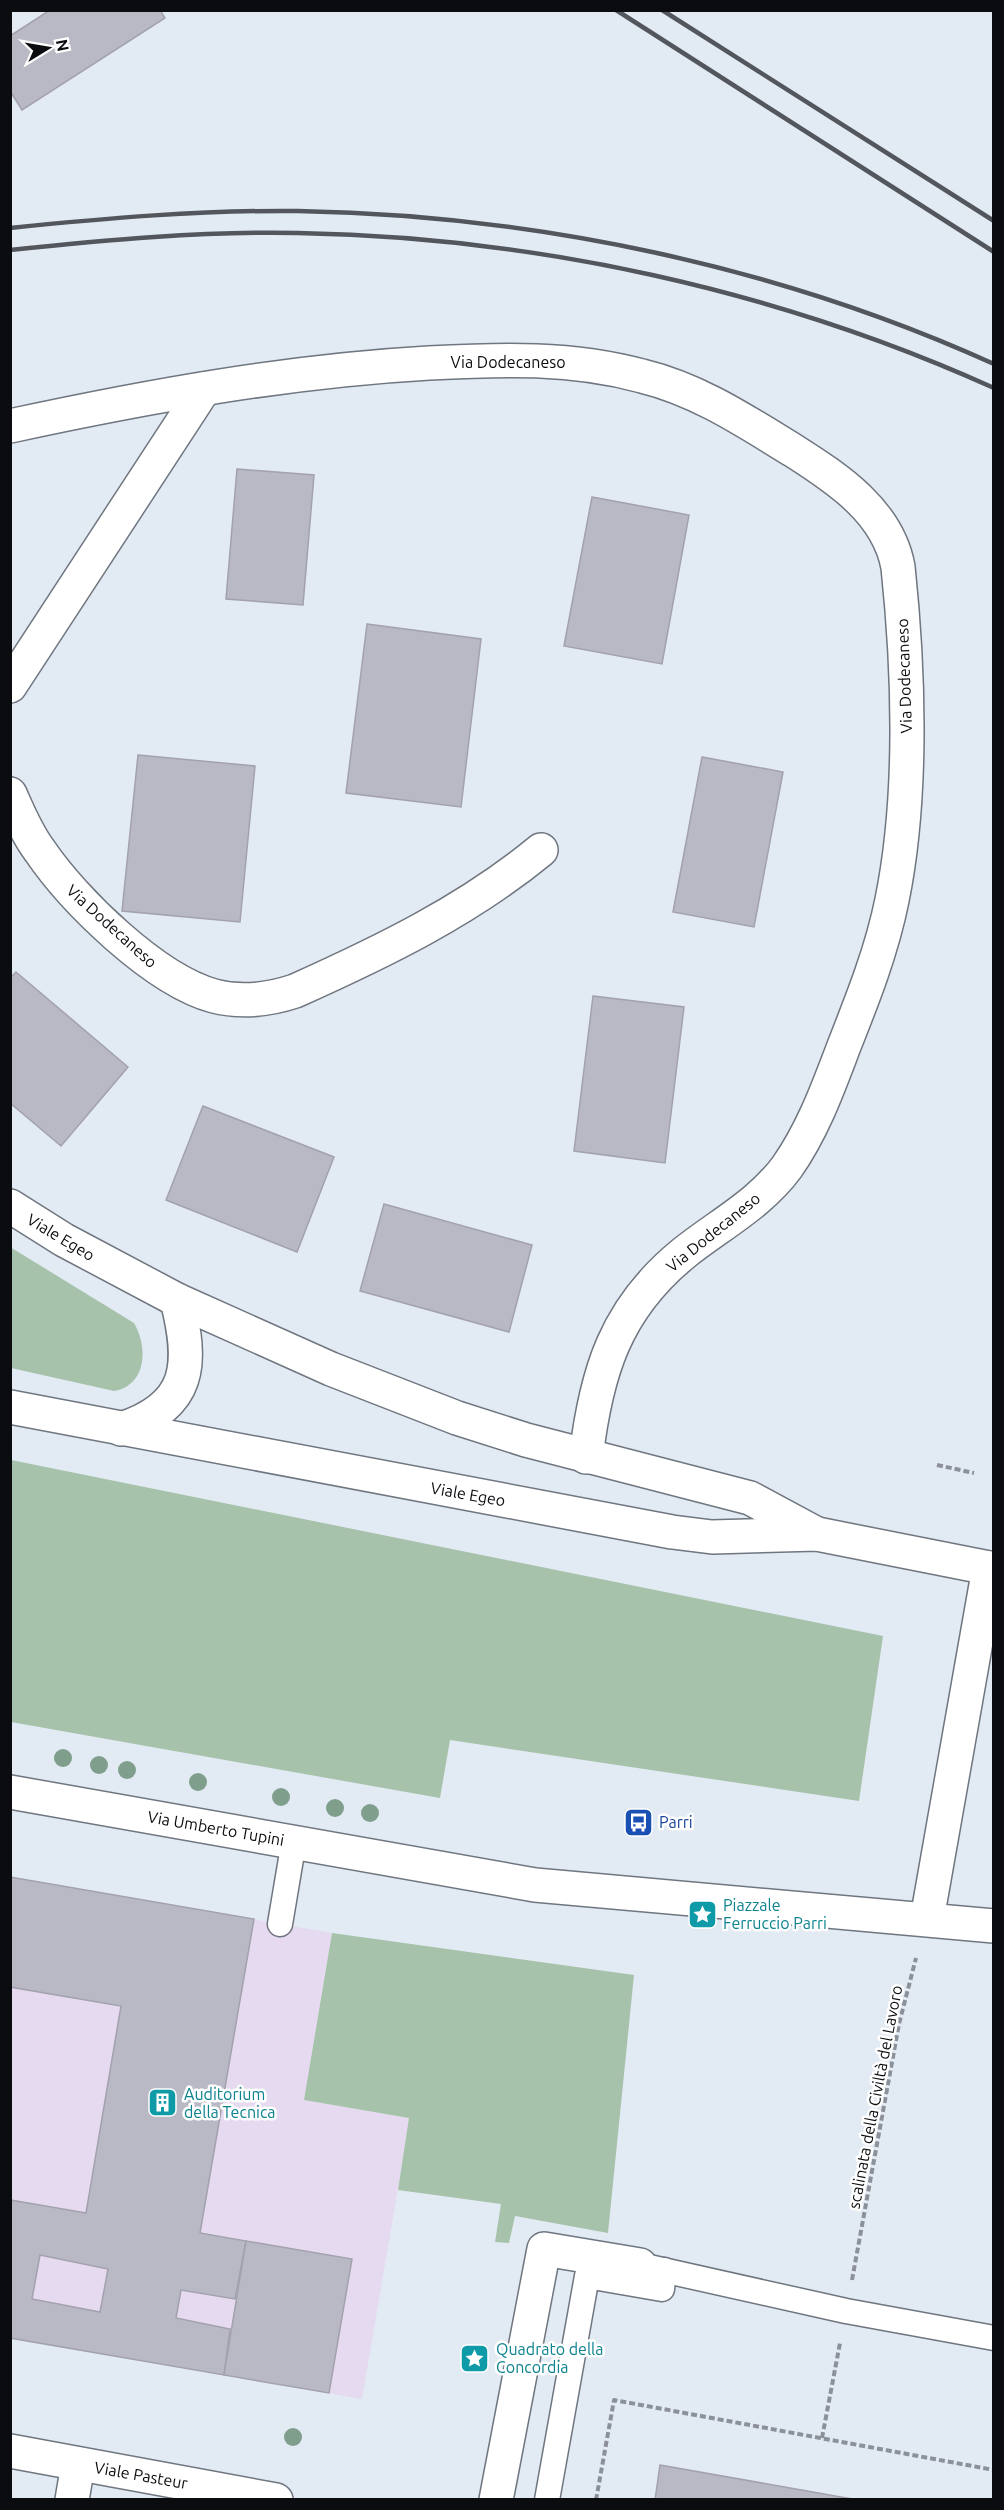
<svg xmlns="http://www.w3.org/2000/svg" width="1004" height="2510" font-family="Ubuntu,sans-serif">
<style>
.commercial{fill:#e5daef}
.green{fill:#a7c2aa}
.building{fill:#b9b9c5;stroke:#a2a1ad;stroke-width:1.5;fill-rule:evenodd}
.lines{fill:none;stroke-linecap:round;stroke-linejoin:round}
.lane-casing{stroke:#6f767f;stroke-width:27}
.street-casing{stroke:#6f767f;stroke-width:36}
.secondary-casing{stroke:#6f767f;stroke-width:36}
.path{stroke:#8c9199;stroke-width:4;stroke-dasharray:6 3;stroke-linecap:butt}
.lane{stroke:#fff;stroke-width:24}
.street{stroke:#fff;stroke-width:33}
.secondary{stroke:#fff;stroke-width:33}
.rail{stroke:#53575d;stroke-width:4.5}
.tree{fill:#7f9f8c}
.labels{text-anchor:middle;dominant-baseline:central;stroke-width:5;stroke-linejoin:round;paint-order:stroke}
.street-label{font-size:16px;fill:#0a0c0f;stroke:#fff}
.transit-label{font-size:16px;fill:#164399;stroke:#fff;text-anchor:start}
.culture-label{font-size:16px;fill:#0d838f;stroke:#fff;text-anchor:start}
</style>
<rect width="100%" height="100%" fill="#e2eaf4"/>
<!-- commercial -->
<path class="commercial" d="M10,1877L332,1933L304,2100L410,2118L362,2399L11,2338Z"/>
<!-- green -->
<g class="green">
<path d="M10,1247L134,1323C148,1347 147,1385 114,1391L11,1368Z"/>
<path d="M11,1460L883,1636L859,1801L450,1740L440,1798L11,1722Z"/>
<path d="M332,1933L634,1975L608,2233L515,2216L509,2243L495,2242L501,2204L398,2190L409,2118L304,2100Z"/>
</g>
<!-- building -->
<g class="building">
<path d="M50,10H160L165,18L22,110L10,91V36Z"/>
<path d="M237,469L314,475L303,605L226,599Z"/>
<path d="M592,497L689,515L662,664L564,646Z"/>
<path d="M367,624L481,639L461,807L346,793Z"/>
<path d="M138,755L255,766L240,922L122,911Z"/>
<path d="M702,757L783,772L754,927L673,912Z"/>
<path d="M16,972L128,1067L61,1146L10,1103V978Z"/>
<path d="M593,996L684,1007L665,1163L574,1151Z"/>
<path d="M203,1106L334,1157L297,1252L166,1200Z"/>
<path d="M384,1204L532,1245L509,1332L360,1291Z"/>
<path d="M10,1877L254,1919L200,2233L246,2241L235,2299L181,2290L176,2318L230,2329L224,2375L10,2338V2200L86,2213L121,2006L10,1987ZM40,2255L108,2269L100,2312L32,2299Z"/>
<path d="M246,2241L352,2259L329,2393L224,2375Z"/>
<path d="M660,2465L858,2500H655Z"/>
</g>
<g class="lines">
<defs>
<g id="lane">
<path d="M280,1924L294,1841"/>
<path d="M640,2265L846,2311L994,2338"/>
<path d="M547,2500L587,2276L662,2289L664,2270"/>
</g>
<g id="street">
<path d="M10,426C149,396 288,371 429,363C502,359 572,357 642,376C699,390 745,421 794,451C838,479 888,512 898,567C909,671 913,797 892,900C882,950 863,998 844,1046C828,1088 813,1130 787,1167C760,1204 719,1225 684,1253C615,1309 596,1373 586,1457"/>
<path d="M10,686L204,389"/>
<path d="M10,794C19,814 27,834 40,851C74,901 155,980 214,996C241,1003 268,1000 295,991C382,952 467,911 541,850"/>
<path d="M121,1429C192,1406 193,1364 177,1300"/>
<path d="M10,2451L276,2500"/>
<path d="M72,2500L78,2464"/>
<path d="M496,2500L544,2249L640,2265"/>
</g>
<g id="secondary">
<path d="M10,1206L64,1240L177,1300L331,1369L457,1418L526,1440L750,1498L817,1534"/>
<path d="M10,1407L672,1532L712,1537L817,1534L994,1569"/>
<path d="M10,1792L535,1885L994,1926"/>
<path d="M927,1919L989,1568"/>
</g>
</defs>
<!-- lane casing -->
<use href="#lane" class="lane-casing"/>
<!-- street casing -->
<use href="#street" class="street-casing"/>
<!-- secondary casing -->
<use href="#secondary" class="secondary-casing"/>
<!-- path -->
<g class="path">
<path d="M937,1465L974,1473"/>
<path d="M852,2280L899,2024L916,1958"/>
<path d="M822,2438L840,2343"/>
<path d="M596,2500L614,2400L994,2470"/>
</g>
<!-- lane -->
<use href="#lane" class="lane"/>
<!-- street -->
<use href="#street" class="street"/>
<!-- secondary -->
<use href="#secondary" class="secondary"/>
<!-- rail -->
<g class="rail">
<path d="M616,10L994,252"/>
<path d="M662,10L994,221"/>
<path d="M10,228C106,218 202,210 298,211C534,215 778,266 994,364"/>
<path d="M10,250C106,240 202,231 298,233C535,237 777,290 994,388"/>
</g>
</g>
<!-- trees -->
<g class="tree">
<circle cx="63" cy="1758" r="9"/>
<circle cx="99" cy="1765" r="9"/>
<circle cx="127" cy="1770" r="9"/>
<circle cx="198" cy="1782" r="9"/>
<circle cx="281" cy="1797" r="9"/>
<circle cx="335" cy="1808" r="9"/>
<circle cx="370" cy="1813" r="9"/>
<circle cx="293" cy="2437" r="9"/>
</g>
<!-- icons -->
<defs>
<symbol id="bus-square" viewBox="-11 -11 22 22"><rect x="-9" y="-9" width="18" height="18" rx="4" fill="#1a4fb4" stroke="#fff"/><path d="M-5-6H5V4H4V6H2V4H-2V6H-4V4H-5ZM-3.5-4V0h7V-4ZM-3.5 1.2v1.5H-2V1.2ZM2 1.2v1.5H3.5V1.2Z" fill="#fff"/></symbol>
<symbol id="sight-square" viewBox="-11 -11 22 22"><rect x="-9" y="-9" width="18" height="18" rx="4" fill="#0f9aa8" stroke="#fff"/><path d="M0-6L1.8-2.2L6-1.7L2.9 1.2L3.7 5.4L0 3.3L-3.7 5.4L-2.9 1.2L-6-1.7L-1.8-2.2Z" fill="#fff"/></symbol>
<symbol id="building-square" viewBox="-11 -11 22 22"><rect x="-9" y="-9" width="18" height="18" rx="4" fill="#0f9aa8" stroke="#fff"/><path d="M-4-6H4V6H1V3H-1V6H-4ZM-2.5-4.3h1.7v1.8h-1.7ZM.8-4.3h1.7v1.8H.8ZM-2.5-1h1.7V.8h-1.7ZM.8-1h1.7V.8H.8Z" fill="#fff"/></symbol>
</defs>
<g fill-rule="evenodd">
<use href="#bus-square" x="622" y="1806" width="33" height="33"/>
<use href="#sight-square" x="686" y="1898" width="33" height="33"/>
<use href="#building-square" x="146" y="2086" width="33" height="33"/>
<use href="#sight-square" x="458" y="2342" width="33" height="33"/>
</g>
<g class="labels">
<!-- street labels -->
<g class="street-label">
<text x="508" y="362">Via Dodecaneso</text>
<text transform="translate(904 676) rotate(-92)">Via Dodecaneso</text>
<text transform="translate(112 926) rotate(42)">Via Dodecaneso</text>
<text transform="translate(713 1232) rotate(-39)">Via Dodecaneso</text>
<text transform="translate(61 1237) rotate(31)">Viale Egeo</text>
<text transform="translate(468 1494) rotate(10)">Viale Egeo</text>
<text transform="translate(216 1828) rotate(10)">Via Umberto Tupini</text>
<text transform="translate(875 2097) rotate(-79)">scalinata della Civiltà del Lavoro</text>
<text transform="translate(141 2475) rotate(10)">Viale Pasteur</text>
</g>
<!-- transit labels -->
<g class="transit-label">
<text x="659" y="1822">Parri</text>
</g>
<!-- culture labels -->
<g class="culture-label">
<text x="723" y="1905">Piazzale<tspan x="723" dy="18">Ferruccio Parri</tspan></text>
<text x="184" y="2094">Auditorium<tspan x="184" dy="18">della Tecnica</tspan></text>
<text x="496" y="2349">Quadrato della<tspan x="496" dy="18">Concordia</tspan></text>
</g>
</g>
<!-- border -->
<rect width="1004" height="2510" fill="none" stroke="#0a0c0f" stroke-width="24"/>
<!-- north arrow -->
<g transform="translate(48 48) rotate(79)" stroke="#ffffff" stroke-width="4.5" paint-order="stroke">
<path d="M0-4.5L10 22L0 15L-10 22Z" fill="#0a0c0f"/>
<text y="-9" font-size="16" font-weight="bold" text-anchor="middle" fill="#0a0c0f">N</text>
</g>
</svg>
